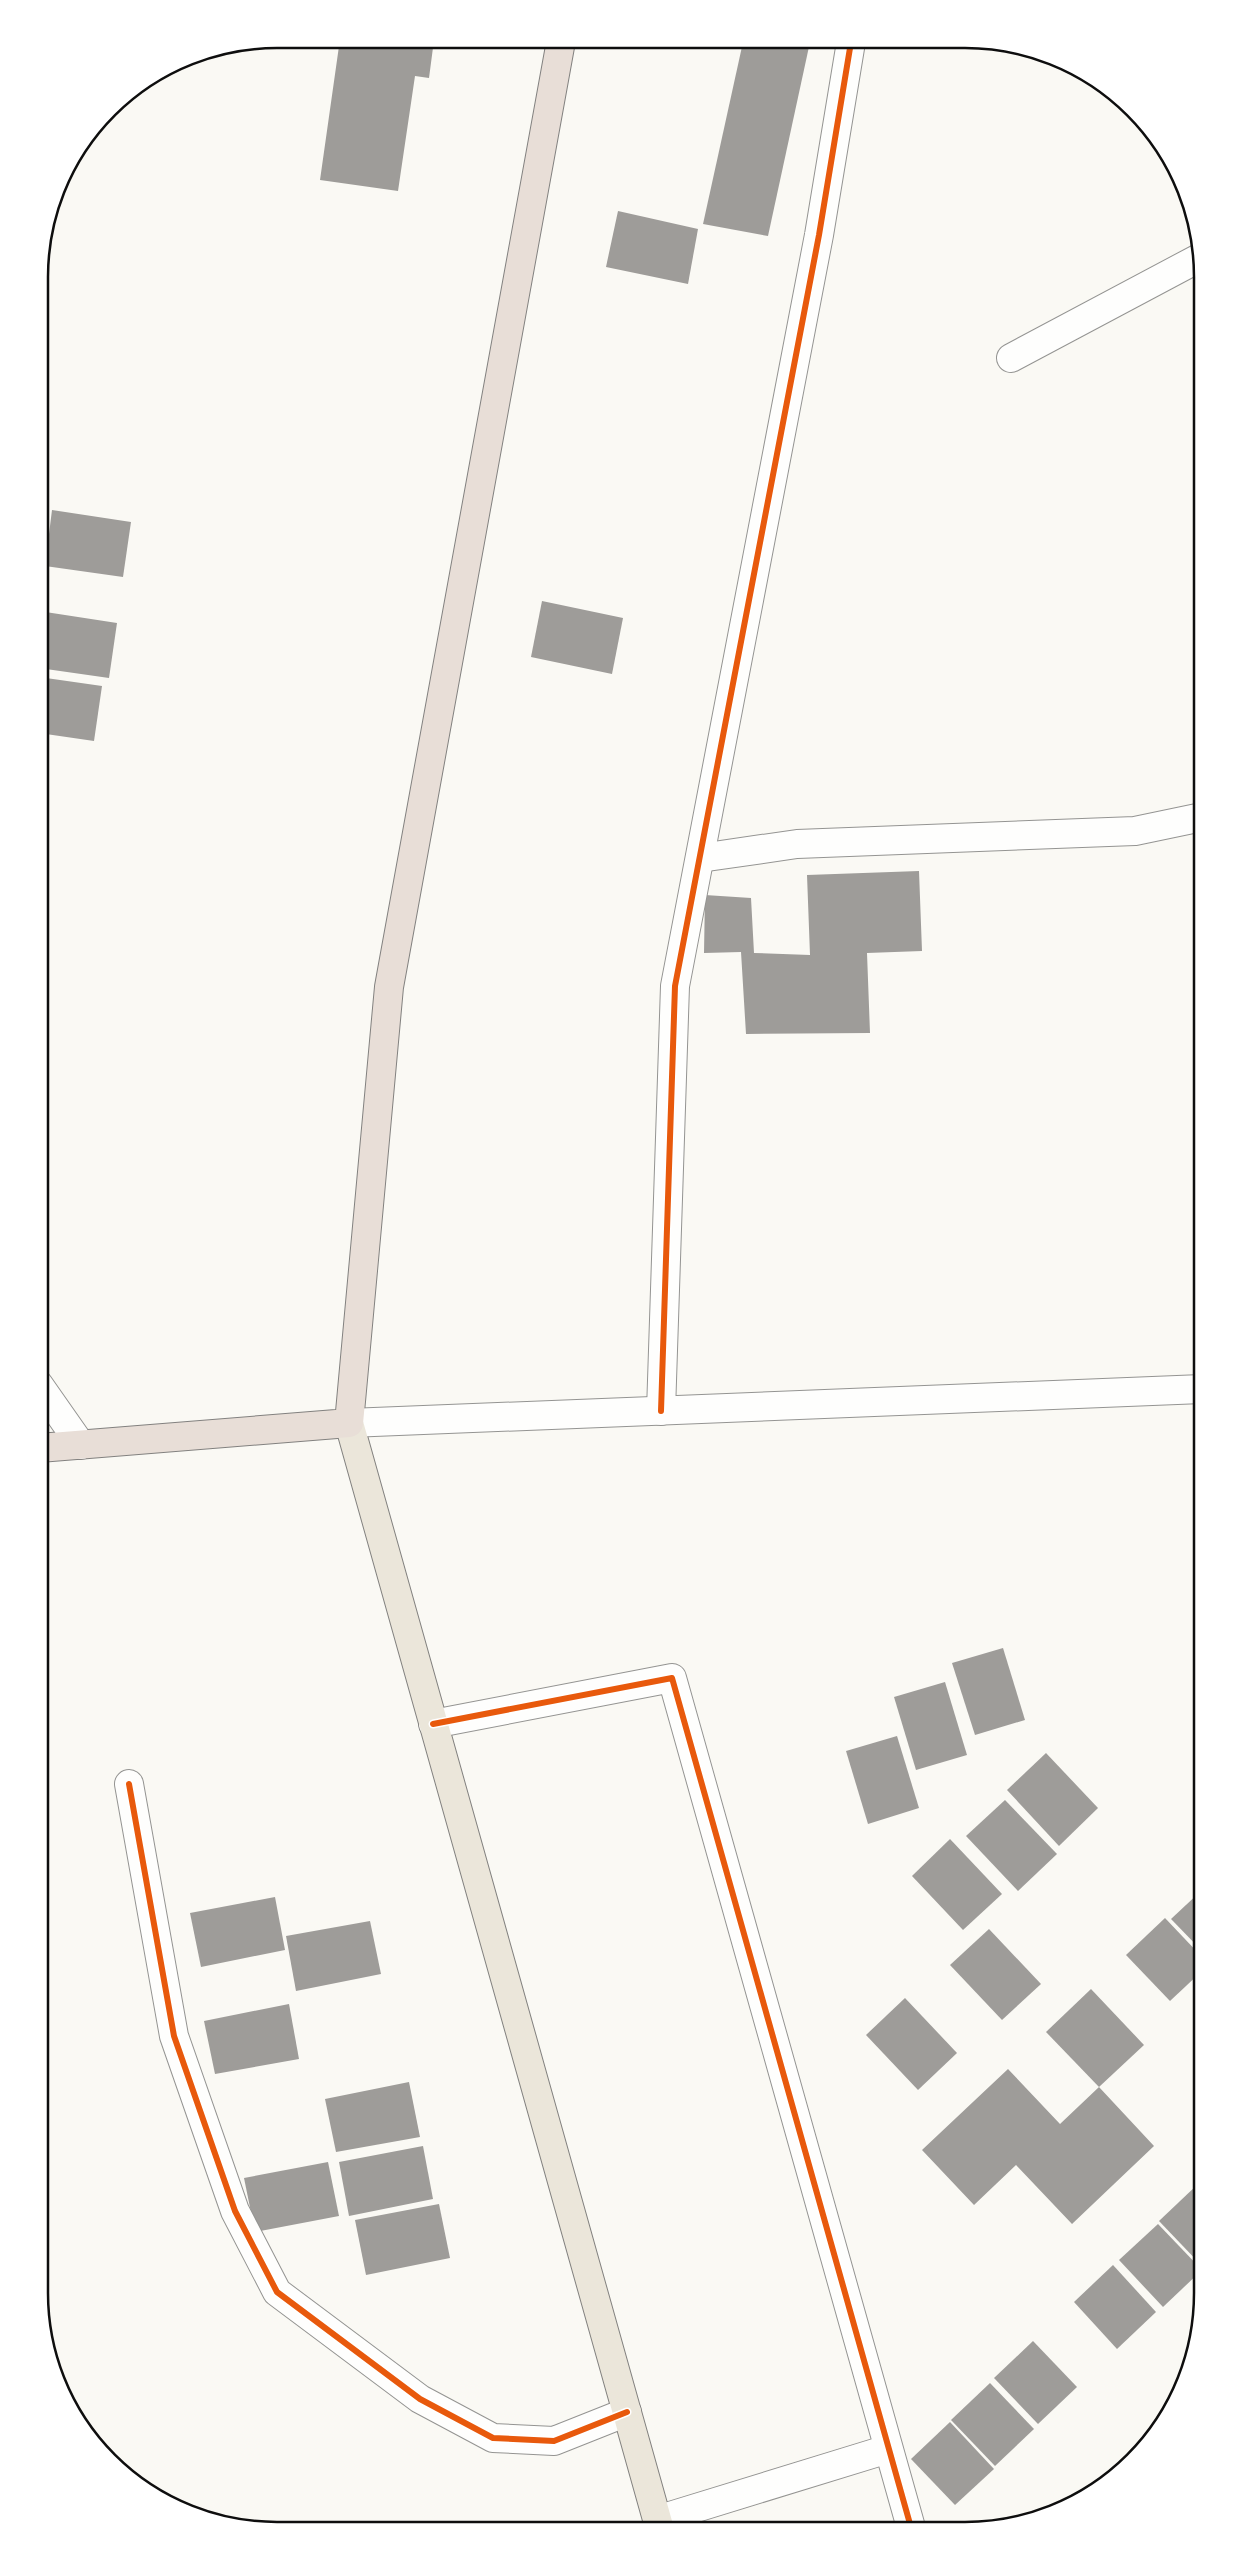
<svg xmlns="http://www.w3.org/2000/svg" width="1241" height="2570" font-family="'Times New Roman',serif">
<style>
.building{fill:#9e9c99}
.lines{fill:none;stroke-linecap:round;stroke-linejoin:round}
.minor-casing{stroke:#949492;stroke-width:30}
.major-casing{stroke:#82817f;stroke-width:30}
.highway-casing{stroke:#82817f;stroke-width:30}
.minor{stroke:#fefefd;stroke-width:28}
.major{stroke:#ebe6da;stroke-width:28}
.highway{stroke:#e8ded7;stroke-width:28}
.cycleway-casing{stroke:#fff;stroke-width:9}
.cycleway{stroke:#e8590c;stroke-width:6}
.rim{fill:none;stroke:#0e0e0e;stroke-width:2.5}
</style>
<rect width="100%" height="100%" fill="#faf9f4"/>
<!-- building -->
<g class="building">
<path d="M340,39L434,40L429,78L415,76L398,191L320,180Z"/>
<path d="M743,42H810L768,236L703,224Z"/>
<path d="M618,211L698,229L688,284L606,267Z"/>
<path d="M52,510L131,522L123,577L45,566Z"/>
<path d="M542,601L623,618L612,674L531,657Z"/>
<path d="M39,611L117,623L109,678L39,668Z"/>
<path d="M39,677L102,686L94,741L39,733Z"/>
<path d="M919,871L922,951L867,953L870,1033L746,1034L741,952L704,953L705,895L751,898L754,953L810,955L807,875Z"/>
<path d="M1003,1648L1025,1720L975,1735L952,1663Z"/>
<path d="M945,1682L967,1755L916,1770L894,1697Z"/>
<path d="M897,1736L919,1808L868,1824L846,1751Z"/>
<path d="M1046,1753L1098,1808L1059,1846L1007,1790Z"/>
<path d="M1005,1800L1057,1854L1018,1891L966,1836Z"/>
<path d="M950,1839L1002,1894L963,1930L912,1876Z"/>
<path d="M1202,1890V1951L1171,1919Z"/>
<path d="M275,1897L285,1950L201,1967L190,1913Z"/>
<path d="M1165,1918L1202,1957V1971L1170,2001L1126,1955Z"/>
<path d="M370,1921L381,1974L296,1991L286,1936Z"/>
<path d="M989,1929L1041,1984L1002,2020L950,1965Z"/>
<path d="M1091,1989L1144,2045L1099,2087L1046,2032Z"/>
<path d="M905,1998L957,2053L918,2090L866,2035Z"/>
<path d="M289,2004L299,2059L215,2074L204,2021Z"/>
<path d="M1008,2069L1060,2124L1099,2087L1154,2146L1072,2224L1016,2165L974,2205L922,2150Z"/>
<path d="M409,2082L420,2137L336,2152L325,2099Z"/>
<path d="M423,2146L433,2199L349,2216L339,2162Z"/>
<path d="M328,2162L339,2216L255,2232L244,2178Z"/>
<path d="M1198,2184L1202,2188V2266L1159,2221Z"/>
<path d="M439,2204L450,2258L366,2275L355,2220Z"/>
<path d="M1158,2224L1202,2270L1163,2307L1119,2260Z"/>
<path d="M1113,2265L1156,2312L1117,2349L1074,2302Z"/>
<path d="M1033,2341L1077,2387L1038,2424L994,2378Z"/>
<path d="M990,2383L1034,2429L995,2466L951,2420Z"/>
<path d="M950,2422L994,2469L955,2505L911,2459Z"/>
</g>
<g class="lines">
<defs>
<g id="minor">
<path d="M1011,358L1199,258"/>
<path d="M700,858L797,844L1135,831L1202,817"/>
<path d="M39,1385L81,1445"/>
<path d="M661,1411L675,986L819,235L851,42"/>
<path d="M349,1423L1202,1389"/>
<path d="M433,1724L672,1678L912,2531"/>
<path d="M129,1784L174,2036L235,2211L277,2292L420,2399L493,2438L554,2441L627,2412"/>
<path d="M657,2520L888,2449"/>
</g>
<path id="major" d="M349,1423L660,2530"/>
<path id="highway" d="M39,1448L349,1423L389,987L561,41"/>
</defs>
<!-- minor casing -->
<use href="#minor" class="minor-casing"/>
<!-- major casing -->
<use href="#major" class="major-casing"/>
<!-- highway casing -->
<use href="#highway" class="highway-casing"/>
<!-- minor -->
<use href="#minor" class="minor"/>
<!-- major -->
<use href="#major" class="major"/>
<!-- highway -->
<use href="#highway" class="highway"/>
<defs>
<g id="cycleway">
<path d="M661,1411L675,986L819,235L851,42"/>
<path d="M433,1724L672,1678L912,2531"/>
<path d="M129,1784L174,2036L235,2211L277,2292L420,2399L493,2438L554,2441L627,2412"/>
</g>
</defs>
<!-- cycleway casing -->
<use href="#cycleway" class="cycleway-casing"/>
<!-- cycleway -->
<use href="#cycleway" class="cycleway"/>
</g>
<!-- crop -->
<path d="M0 0H1241V2570H0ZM277 48H965A229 229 0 0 1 1194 277V2293A229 229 0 0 1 965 2522H277A229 229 0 0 1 48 2293V277A229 229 0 0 1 277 48Z" fill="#fff" fill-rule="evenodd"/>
<path class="rim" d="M277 48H965A229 229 0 0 1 1194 277V2293A229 229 0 0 1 965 2522H277A229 229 0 0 1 48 2293V277A229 229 0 0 1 277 48Z"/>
</svg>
